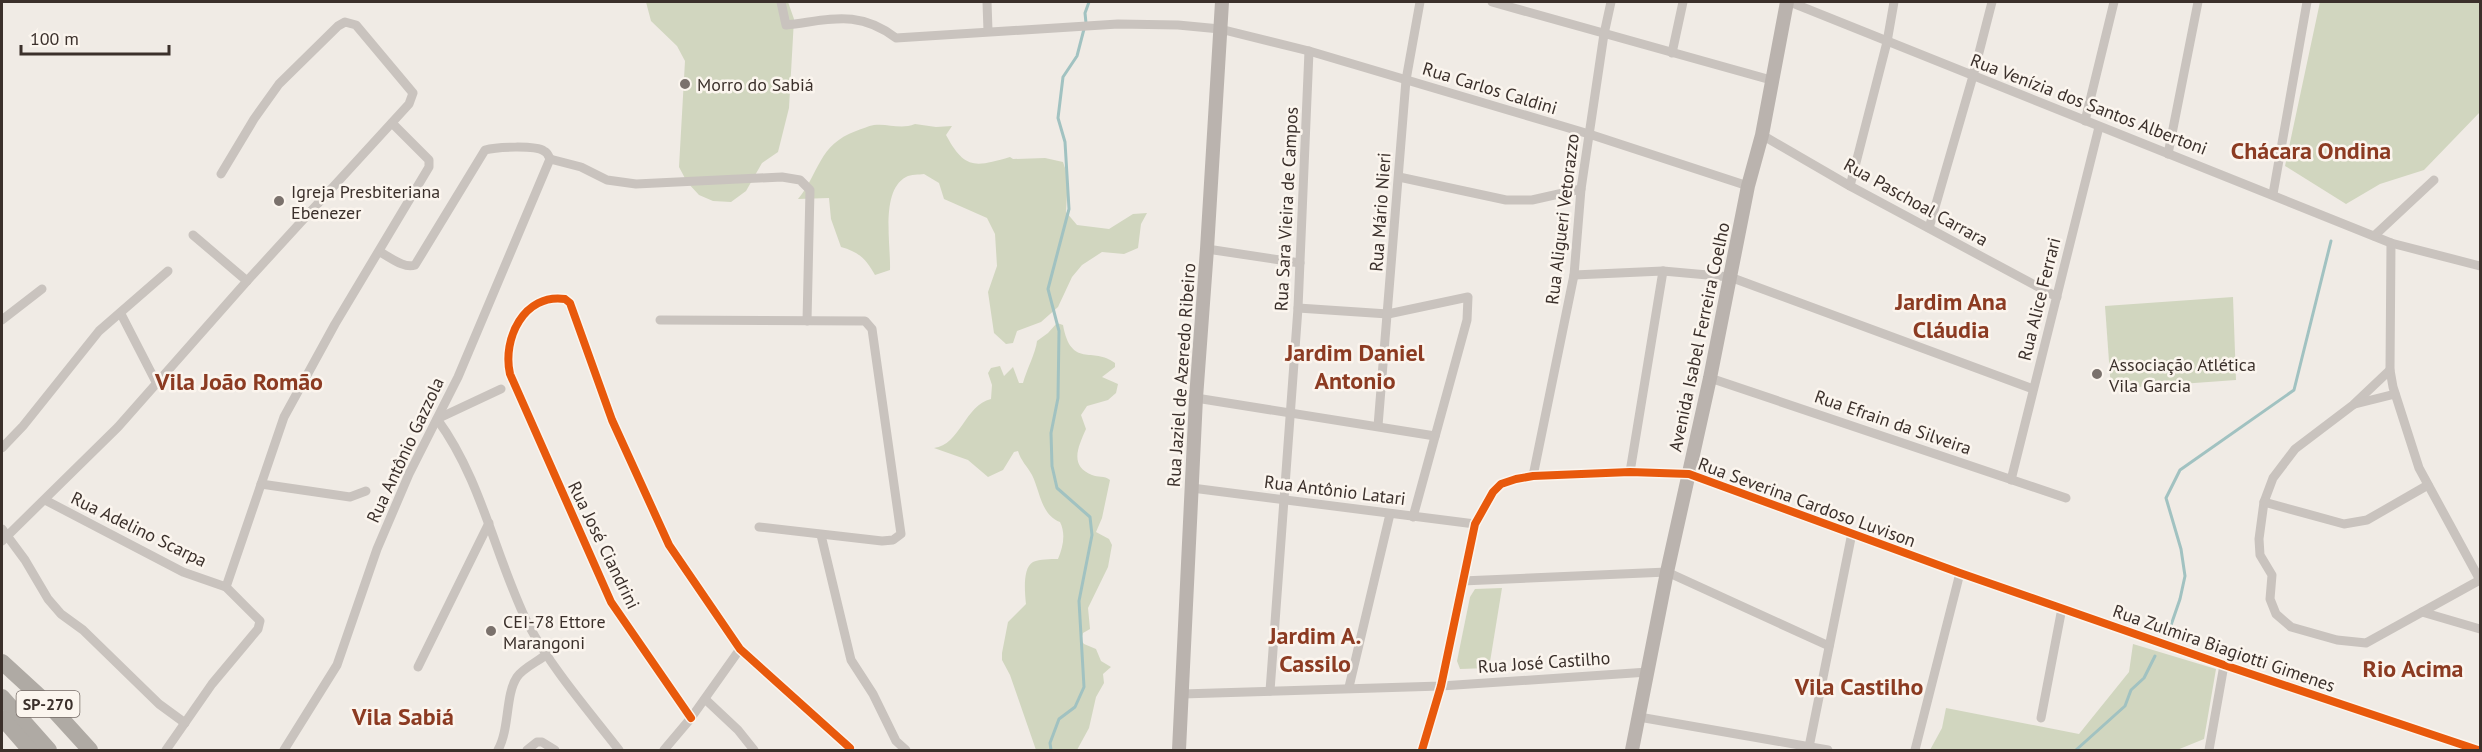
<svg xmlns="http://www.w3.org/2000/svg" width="2482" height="752" font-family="'PT Sans',sans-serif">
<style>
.green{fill:#d1d6bf}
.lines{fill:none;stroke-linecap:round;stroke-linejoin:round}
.stream{stroke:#a1c2c1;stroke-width:3}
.street{stroke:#c9c3be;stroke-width:9}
.secondary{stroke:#bab3ae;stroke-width:14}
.highway{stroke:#afaaa4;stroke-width:16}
.cycleway-casing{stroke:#fbf5ee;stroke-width:11}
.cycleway{stroke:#e8590c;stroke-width:8}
.poi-dot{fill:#7a716c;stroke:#fbf5ee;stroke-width:2}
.labels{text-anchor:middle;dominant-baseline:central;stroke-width:5;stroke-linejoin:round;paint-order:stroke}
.shield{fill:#fbf5ee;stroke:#756b66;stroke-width:1.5}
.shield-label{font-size:16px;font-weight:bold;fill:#3b302b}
.poi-label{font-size:18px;fill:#3b302b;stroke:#fbf5ee;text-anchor:start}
.street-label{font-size:18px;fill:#3b302b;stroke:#fbf5ee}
.district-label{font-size:24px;font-weight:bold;fill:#8c3b22;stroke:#fbf5ee}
</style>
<rect width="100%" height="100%" fill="#f0ebe5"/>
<!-- green -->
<g class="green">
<path d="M646,2H788L794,19L789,108L778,152L762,163L746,191L731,202L713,201L699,195L687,182L679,167L685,61L677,46L651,21Z"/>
<path d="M2320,2H2480V112L2424,170L2380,184L2346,204L2285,166Z"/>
<path d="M915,124L936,127L952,126L946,135C965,170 975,167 1010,157L1013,159L1045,158L1063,162L1068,177L1066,212L1077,225L1109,229L1133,214L1147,213L1141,224L1138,248L1124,254L1102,252L1082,265L1072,277L1058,307L1041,322L1017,331L1013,343L1006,344L994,333L988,292L997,266L995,234L987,218L944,199L939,183L924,174C919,175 911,174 906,177C880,191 891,245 890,270L875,275C866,259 859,252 841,247L831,219L829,198L798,199C820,172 818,145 856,131C862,129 868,126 874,125C888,123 900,130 915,124Z"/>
<path d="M2233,297L2236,380L2111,389L2105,306Z"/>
<path d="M1057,323L1063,325C1071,369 1093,346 1115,363V367L1102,377L1118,384L1116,393L1108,400L1087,406L1081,415L1086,429C1078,447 1069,466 1092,475C1098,478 1104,475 1110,480L1102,518L1096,532L1109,539L1112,545L1108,567L1088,608L1090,629L1083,633L1081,640L1084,644L1096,649L1101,661L1111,667L1103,674L1104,683L1096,697L1089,728L1077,750H1036L1010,675L1002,660V653L1008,622L1026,604C1025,594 1022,568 1033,562C1040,559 1050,559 1058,559C1063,547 1066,534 1060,522C1041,515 1040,491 1032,475C1027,466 1021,461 1018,451L1014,452L1003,470L988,477L968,460L934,448C960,445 965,405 991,399L992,385L988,373L991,368L1000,366L1004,376L1013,367L1019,383H1023C1026,371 1036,352 1037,341L1048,333Z"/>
<path d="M1502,588L1489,668L1460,669L1457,661L1470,597L1475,589Z"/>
<path d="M2133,644L2216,669L2204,739L2177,750H1930L1942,728L1946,708L2079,734L2129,672Z"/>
</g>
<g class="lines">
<!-- stream -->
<g class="stream">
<path d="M1086,23L1085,13L1089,2"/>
<path d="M2170,628L2180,599L2185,576L2181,549L2166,498L2180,470L2294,390L2331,241"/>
<path d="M1051,750L1050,743L1059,719L1075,707L1084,687L1079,601L1092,535L1090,517L1057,488L1052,466L1051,433L1058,398L1059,331L1048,289L1069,209L1065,142L1058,118L1063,77L1077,56L1084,29"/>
<path d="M2076,750L2125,706L2131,690L2144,678L2155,656"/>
</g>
<!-- street -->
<g class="street">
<path d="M781,2L786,25C830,20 858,9 896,38L1118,24L1178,25L1220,29L1309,51L1589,134L1748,186"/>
<path d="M987,2L988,31"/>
<path d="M1492,2L1771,80"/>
<path d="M1790,2L2391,243L2480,266"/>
<path d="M1672,53L1683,2"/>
<path d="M2085,121L2114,2"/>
<path d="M1762,135L1850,186L2057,297"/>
<path d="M2168,154L2198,2"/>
<path d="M550,159L581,167L607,180L636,184L782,177L800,180L810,190L807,321"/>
<path d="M1399,177L1506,200H1532L1581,189"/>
<path d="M1850,186L1887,42L1894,2"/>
<path d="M2273,194L2307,2"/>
<path d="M1929,228L1973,76L1992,2"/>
<path d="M193,235L247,281"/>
<path d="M2374,236L2434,180"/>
<path d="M2391,243L2390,370L2393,387L2419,468L2480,580"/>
<path d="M1207,249L1300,263"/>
<path d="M380,252C390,257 404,269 415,265L485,150C496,147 535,145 544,151C548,153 548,155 550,159"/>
<path d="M1574,275L1663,271L1730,277L2033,389"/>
<path d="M1298,308L1388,314L1468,297L1467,320L1413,517"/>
<path d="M121,314L156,382"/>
<path d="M2,320L42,289"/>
<path d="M660,320L865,321L872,329L901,534L893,540L882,541L759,527"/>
<path d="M2390,370L2353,405L2295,449L2273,478L2264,502L2259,539L2260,555L2272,575L2270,599L2276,614L2291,627L2337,640L2366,643L2480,580"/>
<path d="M1710,378L2066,498"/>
<path d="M501,389L437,419C482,480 495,557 528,624C552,669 588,710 619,750"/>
<path d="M1196,398L1435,436"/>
<path d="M2355,404L2395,394"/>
<path d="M1378,426L1406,80L1420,2"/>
<path d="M2,448L23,426L99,331L168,271"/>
<path d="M1630,472L1663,271"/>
<path d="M1533,476L1574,275L1581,189L1604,34L1611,2"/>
<path d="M2011,480L2099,127"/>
<path d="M261,484L350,497L366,491"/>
<path d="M1192,488L1475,524"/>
<path d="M45,500L183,572L226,587L260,621L258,629L212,684L166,750"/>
<path d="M2264,502L2344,524L2367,520L2428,485"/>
<path d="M2,529L25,560L48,599L61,614L83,630L159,704L185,723"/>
<path d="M821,535L851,660L873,694L896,741L906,750"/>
<path d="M2,541L118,427L247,281L409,104L413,93L356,25L345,22L338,26L279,84L254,119L221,174"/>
<path d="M1462,581L1667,572L1829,646"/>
<path d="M226,587L284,417L335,324L429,167V160L392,123"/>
<path d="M2422,612L2480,629"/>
<path d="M418,667L489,523"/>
<path d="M1349,687L1390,514"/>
<path d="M1270,691L1298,308L1309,51"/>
<path d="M1182,694L1441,686L1648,672"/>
<path d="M705,699L738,730L754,750"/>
<path d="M1639,717L1828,750"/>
<path d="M691,718L611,602L510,374C502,339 524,293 565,299L570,303L612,420L669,545L740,649L850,748"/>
<path d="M2041,718L2062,608"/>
<path d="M1809,747L1852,533"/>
<path d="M284,750L337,665L377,549L409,474L458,377L550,159"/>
<path d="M498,750C510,728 505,695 517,677C523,668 539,661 547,654"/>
<path d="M527,750L537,742H542L555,750"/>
<path d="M664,750L691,718L740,649"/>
<path d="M1422,750L1441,686L1475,524L1493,492L1501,484L1516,479L1533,476L1630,472L1689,474L1960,573L2224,665L2478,750"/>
<path d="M1915,750L1960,573"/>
<path d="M2209,750L2224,665"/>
</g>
<!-- secondary -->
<g class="secondary">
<path d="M1179,750L1196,398L1207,249L1222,2"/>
<path d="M1632,750L1667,572L1710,378L1748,186L1762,135L1787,2"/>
</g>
<!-- highway -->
<g class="highway">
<path d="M2,662L50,706L90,750"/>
<path d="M2,697L49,750"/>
<path d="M2,718L30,750"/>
</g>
<defs>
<g id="cycleway">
<path d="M691,718L611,602L510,374C502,339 524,293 565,299L570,303L612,420L669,545L740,649L850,748"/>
<path d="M1422,750L1441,686L1475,524L1493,492L1501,484L1516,479L1533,476L1630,472L1689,474L1960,573L2224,665L2478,750"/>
</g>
</defs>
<!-- cycleway casing -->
<use href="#cycleway" class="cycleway-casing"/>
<!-- cycleway -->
<use href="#cycleway" class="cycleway"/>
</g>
<!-- markers -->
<g class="poi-dot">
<circle cx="685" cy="84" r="6"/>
<circle cx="279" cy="201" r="6"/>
<circle cx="2097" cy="374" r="6"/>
<circle cx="491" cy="631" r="6"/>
</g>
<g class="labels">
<!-- shield labels -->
<rect class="shield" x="16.5" y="691" width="63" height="26" rx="4.5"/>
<g class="shield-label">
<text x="48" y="704">SP-270</text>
</g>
<!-- poi labels -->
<g class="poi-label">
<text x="697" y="84">Morro do Sabiá</text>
<text x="291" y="191">Igreja Presbiteriana<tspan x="291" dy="21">Ebenezer</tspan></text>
<text x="2109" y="364">Associação Atlética<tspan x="2109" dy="21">Vila Garcia</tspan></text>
<text x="503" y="621">CEI-78 Ettore<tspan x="503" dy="21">Marangoni</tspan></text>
</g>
<!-- street labels -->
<g class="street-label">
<text transform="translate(1490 88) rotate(17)">Rua Carlos Caldini</text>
<text transform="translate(2089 104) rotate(21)">Rua Venízia dos Santos Albertoni</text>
<text transform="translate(1916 202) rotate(29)">Rua Paschoal Carrara</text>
<text transform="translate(1286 209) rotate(-87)">Rua Sara Vieira de Campos</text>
<text transform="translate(1380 212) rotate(-86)">Rua Mário Nieri</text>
<text transform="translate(1562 219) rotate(-83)">Rua Aligueri Vetorazzo</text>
<text transform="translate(2039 299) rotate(-76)">Rua Alice Ferrari</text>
<text transform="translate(1699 337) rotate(-78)">Avenida Isabel Ferreira Coelho</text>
<text transform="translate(1181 375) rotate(-86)">Rua Jaziel de Azeredo Ribeiro</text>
<text transform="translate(1893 422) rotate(19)">Rua Efrain da Silveira</text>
<text transform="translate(405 450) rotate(-65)">Rua Antônio Gazzola</text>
<text transform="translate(1335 490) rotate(7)">Rua Antônio Latari</text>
<text transform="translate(1807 502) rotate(20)">Rua Severina Cardoso Luvison</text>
<text transform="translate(139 529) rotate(26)">Rua Adelino Scarpa</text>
<text transform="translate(604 545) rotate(64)">Rua José Ciandrini</text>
<text transform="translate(2224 648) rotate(19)">Rua Zulmira Biagiotti Gimenes</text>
<text transform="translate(1544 662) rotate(-4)">Rua José Castilho</text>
</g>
<!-- district labels -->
<g class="district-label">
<text x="2311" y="150">Chácara Ondina</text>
<text x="1951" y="301">Jardim Ana<tspan x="1951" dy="28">Cláudia</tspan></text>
<text x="1355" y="352">Jardim Daniel<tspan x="1355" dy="28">Antonio</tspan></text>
<text x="239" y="381">Vila João Romão</text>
<text x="1315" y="635">Jardim A.<tspan x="1315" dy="28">Cassilo</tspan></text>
<text x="2413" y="668">Rio Acima</text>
<text x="1859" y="686">Vila Castilho</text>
<text x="403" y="716">Vila Sabiá</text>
</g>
</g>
<!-- border -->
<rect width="2482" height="752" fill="none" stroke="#3b302b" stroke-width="6"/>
<!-- scale -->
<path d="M21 45v9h148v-9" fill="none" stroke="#3b302b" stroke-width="3"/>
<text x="30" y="45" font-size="18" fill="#3b302b" stroke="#fbf5ee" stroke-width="4.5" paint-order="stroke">100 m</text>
</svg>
